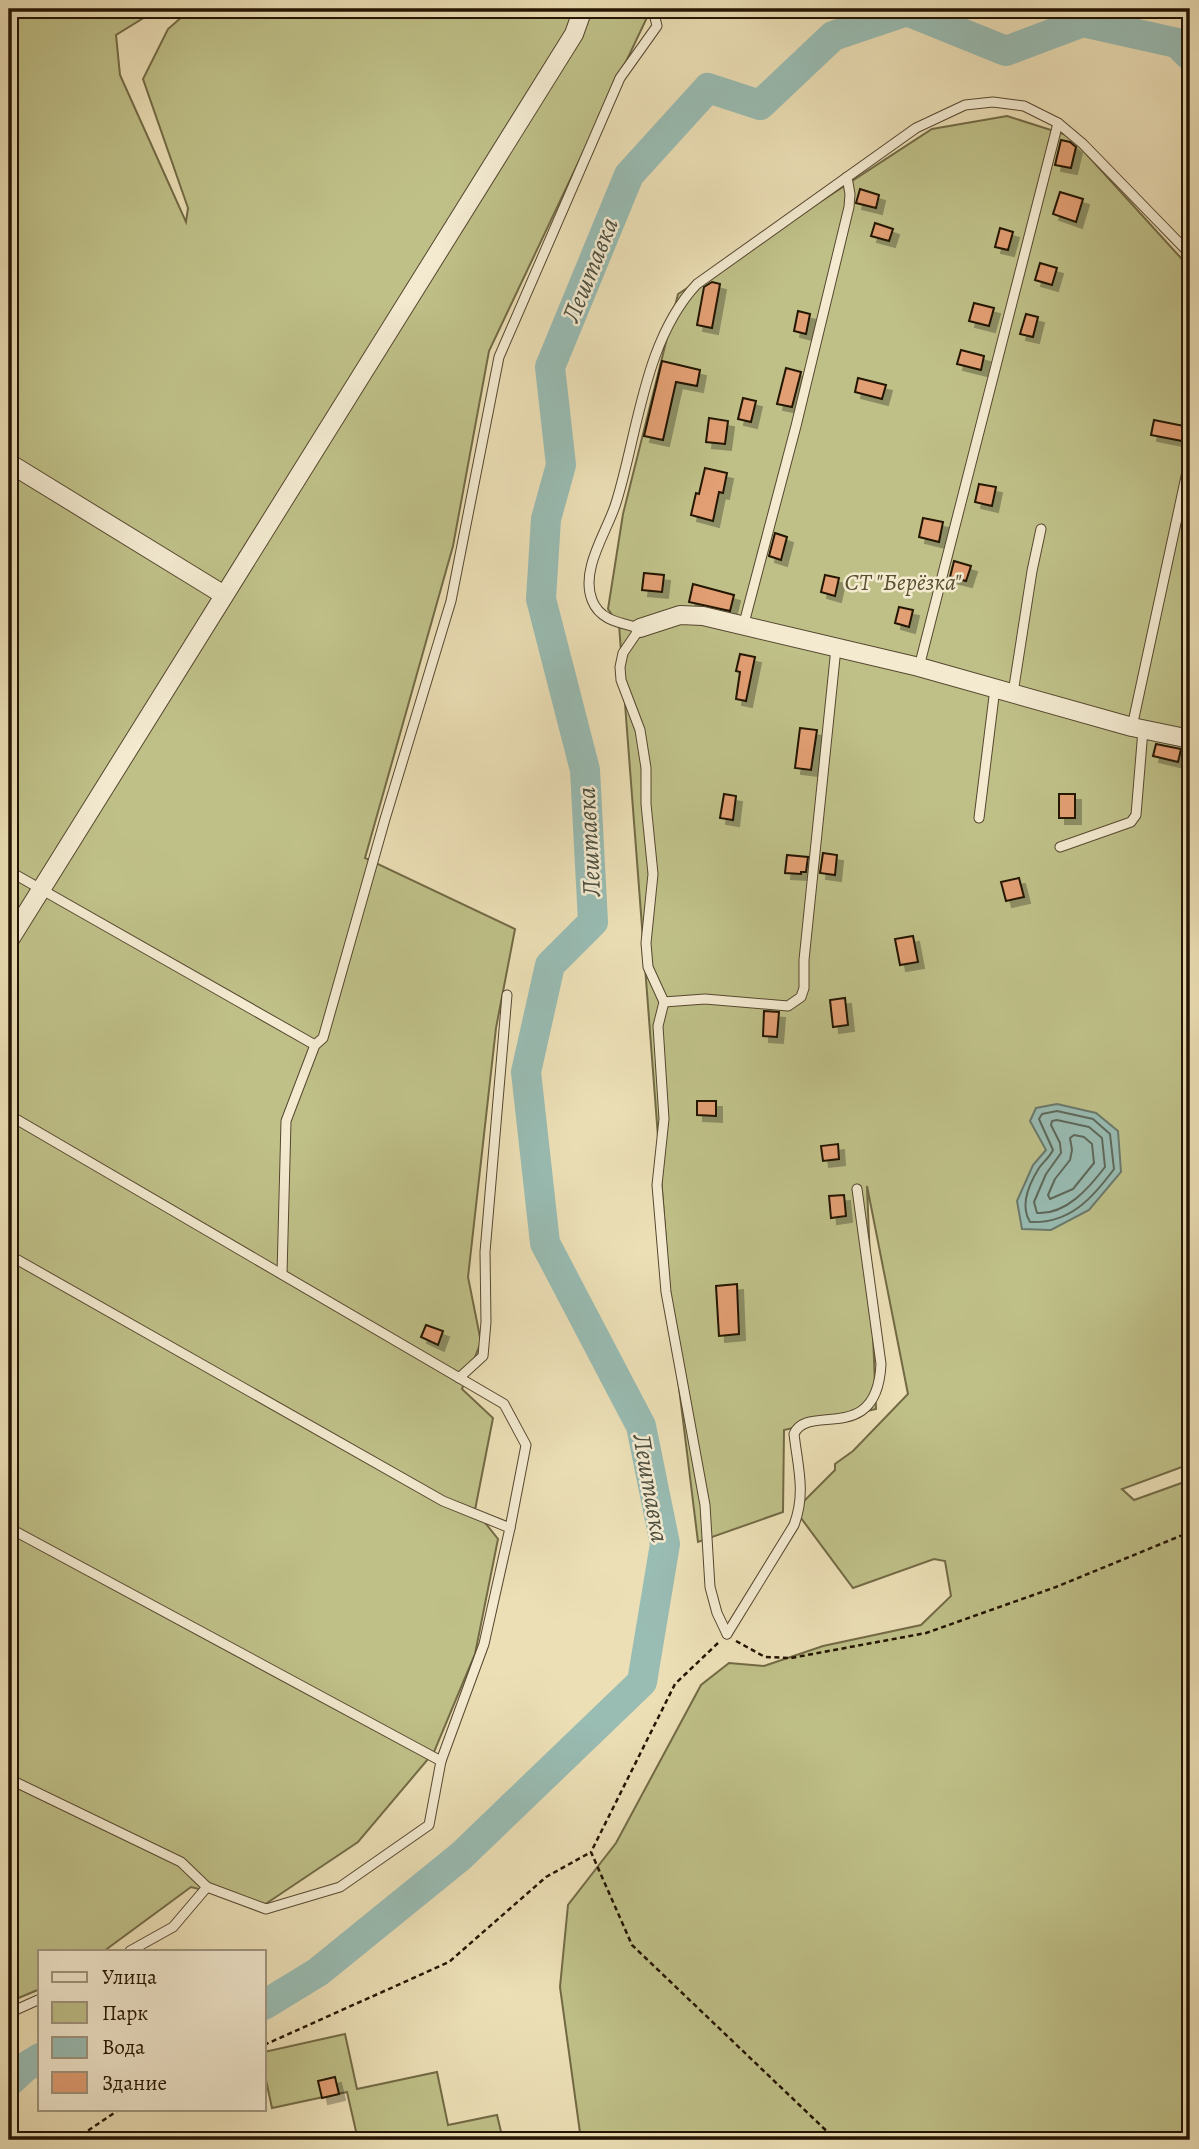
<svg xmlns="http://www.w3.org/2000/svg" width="1199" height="2149" font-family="Alegreya,serif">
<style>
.green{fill:#bfc088;stroke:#726a45;stroke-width:2}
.water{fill:#99bcb3;stroke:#6a796c;stroke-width:2}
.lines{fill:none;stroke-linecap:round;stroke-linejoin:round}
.shore{stroke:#5e685a;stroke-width:2}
.river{stroke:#99bcb3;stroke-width:30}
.building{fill:#e29f73;stroke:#241402;stroke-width:2;filter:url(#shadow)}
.service-casing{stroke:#56472f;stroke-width:11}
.minor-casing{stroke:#56472f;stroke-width:20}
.path{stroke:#241402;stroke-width:2.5;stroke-dasharray:5 3.5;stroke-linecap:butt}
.service{stroke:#f3ead0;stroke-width:9}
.minor{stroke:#f3ead0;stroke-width:18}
.labels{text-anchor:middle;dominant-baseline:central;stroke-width:5;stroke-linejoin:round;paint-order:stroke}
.park-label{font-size:24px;font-style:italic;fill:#5a5031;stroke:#f3ead0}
.water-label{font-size:26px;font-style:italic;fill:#4d4f40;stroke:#f3ead0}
</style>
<defs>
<filter id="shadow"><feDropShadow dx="6" dy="6" stdDeviation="0" flood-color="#0004"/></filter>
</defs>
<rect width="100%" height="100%" fill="#ecdfb6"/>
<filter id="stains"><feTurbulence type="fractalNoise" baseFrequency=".00286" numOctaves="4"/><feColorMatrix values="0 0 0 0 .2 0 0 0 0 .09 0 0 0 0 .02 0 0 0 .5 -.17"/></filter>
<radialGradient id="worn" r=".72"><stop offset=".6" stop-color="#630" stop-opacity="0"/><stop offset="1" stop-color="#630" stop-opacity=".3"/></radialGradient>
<!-- green -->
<g class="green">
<path d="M9,9H158L116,35L120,75L186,222L188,208L143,79L168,29L191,9H651L489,351L453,546L365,858L515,929L496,1028L468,1277L481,1342L462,1389L493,1418L475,1510L498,1539L475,1654L434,1752L358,1842L264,1905L191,1887L104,1951H40V1989L9,2002Z"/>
<path d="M1007,116L1070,136L1190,268V1464L1122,1489L1134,1500L1190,1480V2139L581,2140L560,1987L568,1905L616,1843L701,1685L729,1663L764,1666L823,1646L921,1625L951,1596L945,1561L934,1559L853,1588L795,1510L835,1470V1464L853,1451L908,1394L867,1186L876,1409L784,1430L783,1512L698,1542L674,1347L619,625L608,609L623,514L678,294L932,129Z"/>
<path d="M345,2034L357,2089L437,2072L448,2125L497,2115L503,2140H358L347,2092L272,2108L264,2071V2052Z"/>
</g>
<!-- water -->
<path class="water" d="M1057,1104L1096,1113L1118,1131L1121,1172L1089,1210L1051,1230L1022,1229L1017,1201L1033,1165L1046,1150L1030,1121L1036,1108Z"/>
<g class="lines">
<!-- shore -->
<g class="shore">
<path d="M1057,1111L1093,1119L1110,1134L1114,1169C1092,1199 1069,1224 1030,1222C1020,1206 1029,1184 1039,1168C1043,1162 1049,1158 1053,1150L1039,1119L1042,1114Z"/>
<path d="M1057,1120L1089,1127L1102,1138L1105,1167C1089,1188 1066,1215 1037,1213L1034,1202L1046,1174L1061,1153L1060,1143L1051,1125L1052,1121Z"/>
<path d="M1074,1135L1084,1137L1092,1144L1094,1163L1073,1189L1050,1199L1048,1195L1055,1179L1070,1160L1072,1150L1070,1138Z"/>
</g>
<!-- river -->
<g class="river">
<path d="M264,2005L318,1972L461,1856L642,1682L665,1544L641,1426L545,1243L526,1072L550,965L593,922L585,770L541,599L546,519L561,465L550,367L629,175L708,88L760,105L833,36L907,11L1006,51L1083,22L1177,43L1190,56"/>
<path d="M9,2082L24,2068L40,2058"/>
</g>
</g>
<!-- building -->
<g class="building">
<path d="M1061,140L1070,142L1076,147L1071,168L1055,165Z"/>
<path d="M860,189L879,195L876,208L856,203Z"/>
<path d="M1060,192L1083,199L1076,222L1053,214Z"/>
<path d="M875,223L893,229L889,241L871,236Z"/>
<path d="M1000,228L1013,232L1008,250L995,247Z"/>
<path d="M1040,263L1057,268L1052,285L1035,280Z"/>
<path d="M712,282L720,284L712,328L697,325L704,287Z"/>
<path d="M974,303L994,308L989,326L969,321Z"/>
<path d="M798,311L810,314L806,334L794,331Z"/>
<path d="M1026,314L1038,317L1033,337L1020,334Z"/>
<path d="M961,350L984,356L981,370L957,364Z"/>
<path d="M662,361L700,370L697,386L676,382L663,440L644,436Z"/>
<path d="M786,368L801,372L792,407L777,404Z"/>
<path d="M858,378L886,385L882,399L855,392Z"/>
<path d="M743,398L756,401L751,422L738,419Z"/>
<path d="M709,418L728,421L725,444L706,442Z"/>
<path d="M1154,420L1184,426L1182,441L1151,435Z"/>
<path d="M705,468L727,473L723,493L719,492L713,521L691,515L696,493L699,494Z"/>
<path d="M979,484L996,487L992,506L975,502Z"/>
<path d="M923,518L943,522L939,542L919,537Z"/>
<path d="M775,533L787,537L781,560L769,556Z"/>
<path d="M954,561L971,566L966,581L950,577Z"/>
<path d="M644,573L664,575L662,592L642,590Z"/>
<path d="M825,575L839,578L835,596L821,592Z"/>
<path d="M693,584L734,595L730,611L689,602Z"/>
<path d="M899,607L913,610L909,627L895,623Z"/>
<path d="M740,654L755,657L746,701L736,699L740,672L736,671Z"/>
<path d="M800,728L817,730L811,770L795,768Z"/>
<path d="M1156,744L1181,749L1178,762L1153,756Z"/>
<path d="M724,794L736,796L733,820L720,818Z"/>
<rect x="1059" y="794" width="16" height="24"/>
<path d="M823,853L837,855L835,875L820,873Z"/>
<path d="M787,855L808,857L806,872H801V874L785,873Z"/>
<path d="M1019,878L1024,897L1006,901L1001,882Z"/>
<path d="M913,936L918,962L900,965L895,939Z"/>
<path d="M845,998L848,1025L833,1027L830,1000Z"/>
<path d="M764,1011L779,1012L777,1037L763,1036Z"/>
<path d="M697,1101H716V1116L697,1115Z"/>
<path d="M838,1144L839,1159L823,1161L821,1146Z"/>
<path d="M844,1195L846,1216L831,1218L829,1196Z"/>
<path d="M737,1284L739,1334L719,1336L716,1286Z"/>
<path d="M426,1325L443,1331L438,1345L421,1337Z"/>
<path d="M335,2077L339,2094L322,2098L318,2081Z"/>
</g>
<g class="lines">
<defs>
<g id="service">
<path d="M743,627L796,426L849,207L850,194L847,177"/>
<path d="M919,667L1058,123"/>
<path d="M1013,693L1032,571L1041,529"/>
<path d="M1132,727L1190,458"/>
<path d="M979,818L995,688"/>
<path d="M1060,847L1131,822L1136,815L1143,730"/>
<path d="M9,871L315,1045"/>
<path d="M664,1002L705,999L788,1006L801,997L804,988V960L836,648"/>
<path d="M9,1115L504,1404L526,1445L510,1528L443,1501L9,1255"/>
<path d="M282,1274L286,1121L315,1045L323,1038L385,819L451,601L499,357L620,78L657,26L653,9"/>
<path d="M459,1378L483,1356L486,1322L485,1252L507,995"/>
<path d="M9,1528L441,1761L484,1644L510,1528"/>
<path d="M727,1634L717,1613L710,1587L705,1505L666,1292L657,1185L664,1119L658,1026L664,1002L648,967L646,943L653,874L646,804V768L640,730L621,680L620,667L623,653L640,628C621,623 600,621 592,600C580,569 607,532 616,503C638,433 644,340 697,284L916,128L965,105L993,102L1024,106L1058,123L1083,144L1190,254"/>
<path d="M727,1634L794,1525C806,1493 798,1468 794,1434C807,1402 877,1447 881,1364L857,1189"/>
<path d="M9,1779L181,1862L207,1887L266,1909L340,1887L429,1825L441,1761"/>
<path d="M130,1951L173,1927L207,1887"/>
<path d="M9,2013L40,1999"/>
</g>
<g id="minor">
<path d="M9,463L224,595"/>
<path d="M640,628L680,615L703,616L919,667L1132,727L1190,739"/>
<path d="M9,941L574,34L583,9"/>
</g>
</defs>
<!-- service casing -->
<use href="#service" class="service-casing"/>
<!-- minor casing -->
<use href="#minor" class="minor-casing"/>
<!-- path -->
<g class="path">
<path d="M736,1641L765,1657L791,1658L926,1633L1056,1587L1190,1532"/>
<path d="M718,1643L675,1684L591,1852L632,1945L836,2140"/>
<path d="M264,2045L449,1962L546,1877L591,1852"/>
<path d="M74,2140L120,2109"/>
</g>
<!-- service -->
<use href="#service" class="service"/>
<!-- minor -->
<use href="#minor" class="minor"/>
</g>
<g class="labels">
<!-- park labels -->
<g class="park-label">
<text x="903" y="582">СТ "Берёзка"</text>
</g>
<!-- water labels -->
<g class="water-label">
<text transform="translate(590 270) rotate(-68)">Лештавка</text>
<text transform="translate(589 842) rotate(-93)">Лештавка</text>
<text transform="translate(651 1488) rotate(80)">Лештавка</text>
</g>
</g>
<!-- margin -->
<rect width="1199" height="2149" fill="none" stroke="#ecdfb6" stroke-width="35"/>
<rect x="10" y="10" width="1178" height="2128" fill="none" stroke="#241402" stroke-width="3.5"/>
<rect x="18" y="18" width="1164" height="2114" fill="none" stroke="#241402" stroke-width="2"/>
<!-- legend -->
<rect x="38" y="1950" width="228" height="161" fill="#f3ead0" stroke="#a0947e" stroke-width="2"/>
<rect x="52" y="1972" width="35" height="10" fill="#f3ead0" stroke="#a0947e" stroke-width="2"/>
<text x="102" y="1984" font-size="21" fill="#241402">Улица</text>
<rect x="52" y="2002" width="35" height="21" fill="#bfc088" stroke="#a0947e" stroke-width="2"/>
<text x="102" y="2020" font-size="21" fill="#241402">Парк</text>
<rect x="52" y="2037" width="35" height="21" fill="#99bcb3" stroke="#a0947e" stroke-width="2"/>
<text x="102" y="2054" font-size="21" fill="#241402">Вода</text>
<rect x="52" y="2072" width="35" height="21" fill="#e29f73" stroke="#a0947e" stroke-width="2"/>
<text x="102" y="2090" font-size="21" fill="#241402">Здание</text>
<rect width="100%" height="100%" filter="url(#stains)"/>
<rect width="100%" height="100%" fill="url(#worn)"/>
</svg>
